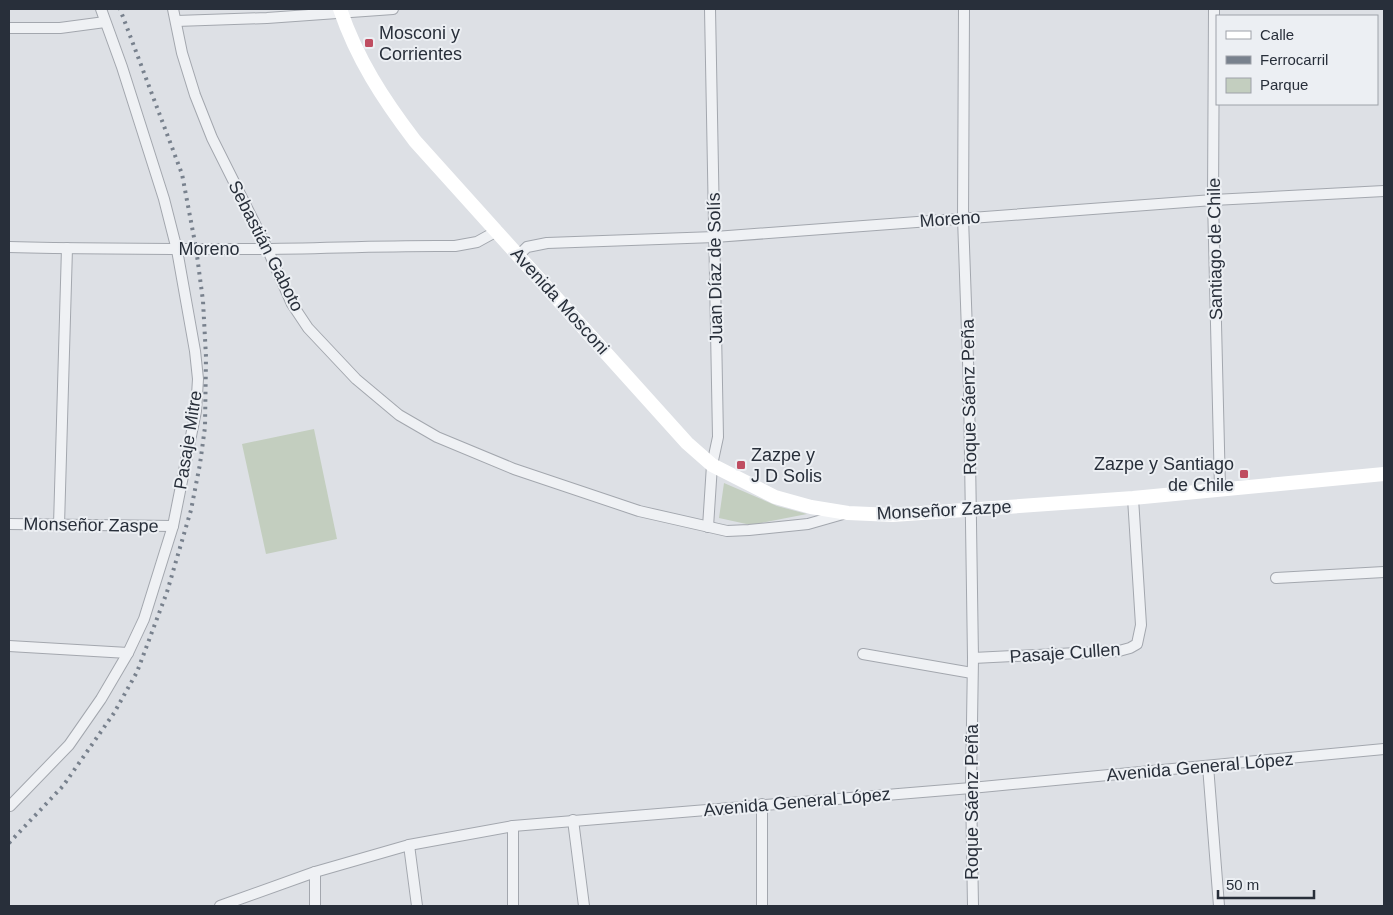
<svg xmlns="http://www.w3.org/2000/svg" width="1393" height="915" font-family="Arial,sans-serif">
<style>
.green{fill:#c3cebf}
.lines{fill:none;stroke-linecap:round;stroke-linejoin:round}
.street-casing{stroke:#a3a7ae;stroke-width:12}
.street{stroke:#eff1f4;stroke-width:10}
.secondary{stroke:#fff;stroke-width:14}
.rail{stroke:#78818d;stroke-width:4;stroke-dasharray:2.5 5;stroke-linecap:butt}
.poi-dot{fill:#bf4d61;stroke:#eceff3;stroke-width:2}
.labels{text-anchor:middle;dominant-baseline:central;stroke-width:4;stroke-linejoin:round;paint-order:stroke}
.poi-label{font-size:18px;fill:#282f3a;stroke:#eceff3;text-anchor:start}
.street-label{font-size:18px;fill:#282f3a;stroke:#eceff3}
</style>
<rect width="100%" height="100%" fill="#dde0e5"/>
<!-- green -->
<g class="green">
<path d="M314,429L337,539L266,554L242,444Z"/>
<path d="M724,483L777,506L807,514L751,525L719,518Z"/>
</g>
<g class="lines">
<defs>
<g id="street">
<path d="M173,9L182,53L195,95L212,138L267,248L292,304L308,328L356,379L399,415L437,437L514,469L639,511L727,531L749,530L808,524L843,514"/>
<path d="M964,9L963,218L969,389L973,658L971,788L973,906"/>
<path d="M1214,9L1213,200L1220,489"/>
<path d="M176,21L267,18L393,9"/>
<path d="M9,28H60L105,22"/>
<path d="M9,247C88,249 168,249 247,249C317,249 386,245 455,246L477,242L497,231"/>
<path d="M519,255L527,247L547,243L715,237L1213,200L1384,191"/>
<path d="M9,524L173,526"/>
<path d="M59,525L67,248"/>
<path d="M708,527L712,465L718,437L710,9"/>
<path d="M1276,578L1384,572"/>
<path d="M9,646L128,653"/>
<path d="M863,654L972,673"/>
<path d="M973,658L1119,651L1130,648L1137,644L1141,625L1133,498"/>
<path d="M1208,766L1219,906"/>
<path d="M10,806L69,745L101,699L128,653L144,619L173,526L196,411L198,379L195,351L177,250L164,199L122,67L101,9"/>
<path d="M573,820L584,906"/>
<path d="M513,826V906"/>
<path d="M409,845L417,906"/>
<path d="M315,872V906"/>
<path d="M220,906L315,872L409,845L513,826L971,788L1384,749"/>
<path d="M762,906V804"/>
</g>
</defs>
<!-- street casing -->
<use href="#street" class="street-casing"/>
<!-- street -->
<use href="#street" class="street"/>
<!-- secondary -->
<path class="secondary" d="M340,9C357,59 383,99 415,141L687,443L712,465L775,497L811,507L848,513L893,515L1133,498L1384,474"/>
<!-- rail -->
<path class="rail" d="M9,843L63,786L114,713L137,672L167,592L191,510L200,464L205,427L206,357L203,301L196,248L182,174L120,9"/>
</g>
<!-- markers -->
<g class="poi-dot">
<rect x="364" y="38" width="10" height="10" rx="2.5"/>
<rect x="736" y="460" width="10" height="10" rx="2.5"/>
<rect x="1239" y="469" width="10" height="10" rx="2.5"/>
</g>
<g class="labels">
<!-- poi labels -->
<g class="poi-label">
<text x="379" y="33">Mosconi y<tspan x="379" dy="21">Corrientes</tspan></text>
<text x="751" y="455">Zazpe y<tspan x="751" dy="21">J D Solis</tspan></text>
<text x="1234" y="464" text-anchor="end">Zazpe y Santiago<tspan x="1234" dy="21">de Chile</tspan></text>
</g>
<!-- street labels -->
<g class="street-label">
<text transform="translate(950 219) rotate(-4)">Moreno</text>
<text transform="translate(266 246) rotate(63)">Sebastián Gaboto</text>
<text x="209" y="249">Moreno</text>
<text transform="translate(1215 249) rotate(-91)">Santiago de Chile</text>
<text transform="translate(715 268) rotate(-91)">Juan Díaz de Solís</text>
<text transform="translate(560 301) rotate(48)">Avenida Mosconi</text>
<text transform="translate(969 397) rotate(-91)">Roque Sáenz Peña</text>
<text transform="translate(188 440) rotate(-81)">Pasaje Mitre</text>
<text transform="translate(944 510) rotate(-3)">Monseñor Zazpe</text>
<text transform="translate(91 525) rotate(1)">Monseñor Zaspe</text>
<text transform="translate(1065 653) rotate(-4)">Pasaje Cullen</text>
<text transform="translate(1200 767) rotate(-5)">Avenida General López</text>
<text transform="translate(797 802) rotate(-5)">Avenida General López</text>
<text transform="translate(972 802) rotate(-90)">Roque Sáenz Peña</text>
</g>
</g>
<!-- border -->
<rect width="1393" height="915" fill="none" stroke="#282f3a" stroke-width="20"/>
<!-- legend -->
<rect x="1216" y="15" width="162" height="90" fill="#eceff3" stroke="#9ea2a9"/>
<rect x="1226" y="31" width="25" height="8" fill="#ffffff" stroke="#9ea2a9"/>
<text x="1260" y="40" font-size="15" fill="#282f3a">Calle</text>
<rect x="1226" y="56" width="25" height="8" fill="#78818d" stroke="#9ea2a9"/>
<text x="1260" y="65" font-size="15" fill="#282f3a">Ferrocarril</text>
<rect x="1226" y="78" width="25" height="15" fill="#c3cebf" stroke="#9ea2a9"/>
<text x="1260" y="90" font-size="15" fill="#282f3a">Parque</text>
<!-- scale -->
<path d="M1218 890v8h96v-8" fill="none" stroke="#282f3a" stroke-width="2.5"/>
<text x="1226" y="890" font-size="15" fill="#282f3a" stroke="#eceff3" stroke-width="4" paint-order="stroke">50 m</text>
</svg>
